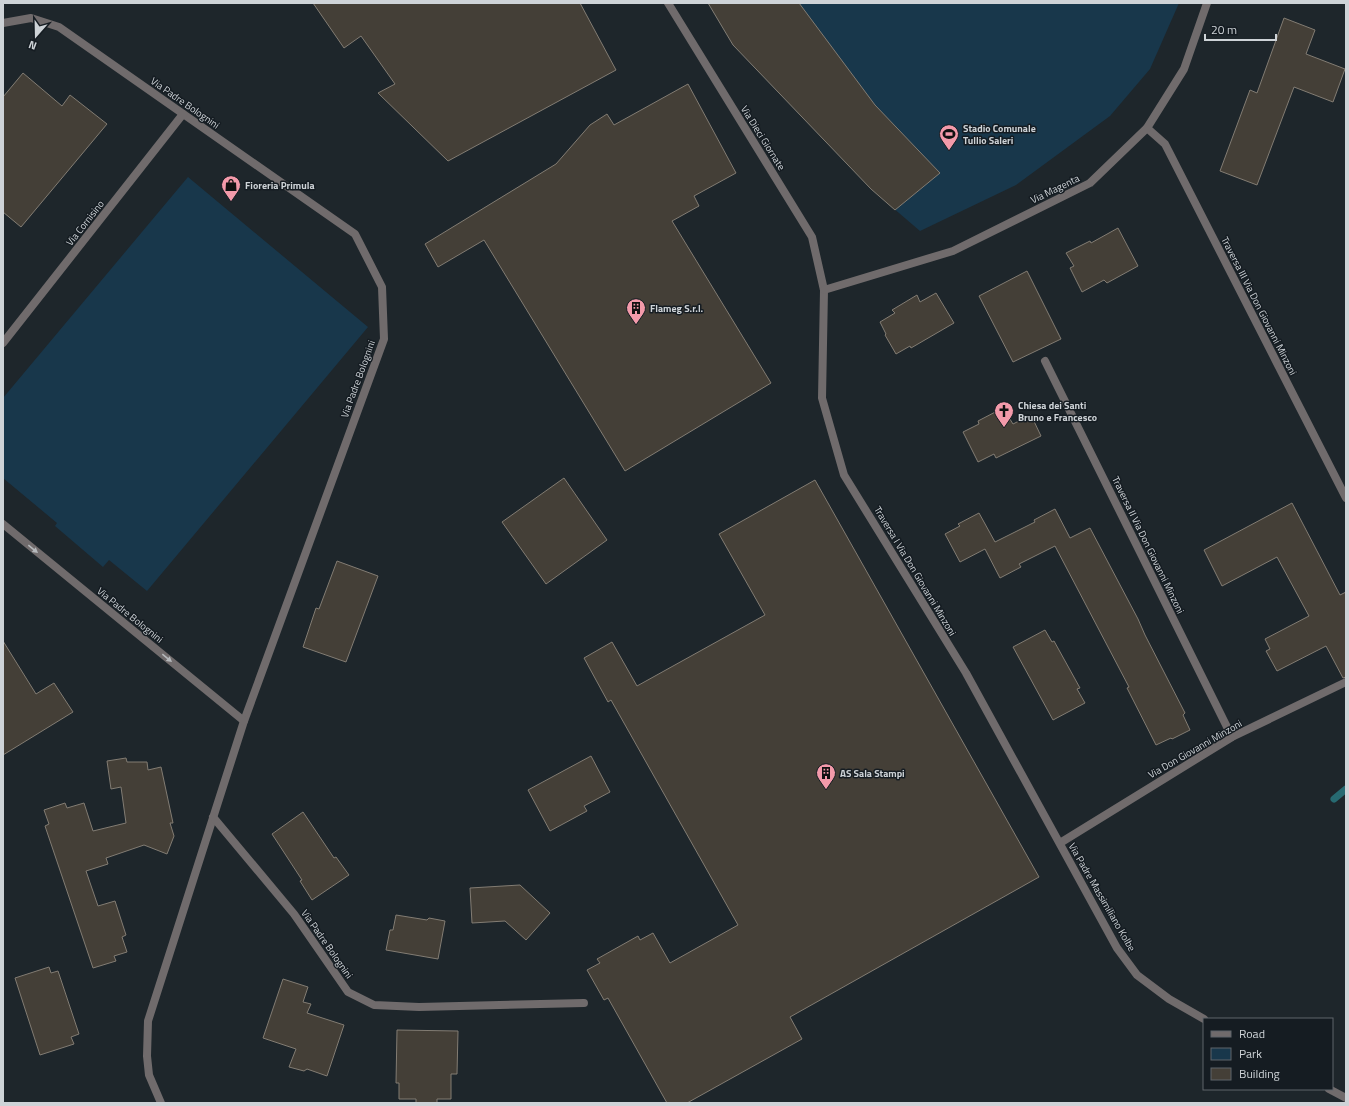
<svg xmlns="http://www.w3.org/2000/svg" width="1349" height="1106" font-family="'Titillium Web',sans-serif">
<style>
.green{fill:#18374b}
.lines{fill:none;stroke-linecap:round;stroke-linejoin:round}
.stream{stroke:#276a71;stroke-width:7}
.building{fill:#443f37;stroke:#827c73}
.street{stroke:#706b6c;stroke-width:8}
.oneway{fill:#b6b9bc}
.labels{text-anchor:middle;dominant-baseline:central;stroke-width:3;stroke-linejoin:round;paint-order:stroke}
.street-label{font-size:10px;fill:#ced3d7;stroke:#151c22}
.poi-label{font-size:10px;font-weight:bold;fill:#ced3d7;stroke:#151c22;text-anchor:start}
</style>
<rect width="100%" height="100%" fill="#1e262b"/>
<!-- green -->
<g class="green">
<path d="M708,3H1179L1150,69L1110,116L1016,185L920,231L871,189L733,45Z"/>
<path d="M188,177L368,327L147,591L109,560L103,567L55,526L57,523L3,478V398Z"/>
</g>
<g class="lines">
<!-- stream -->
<path class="stream" d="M1334,799L1346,789"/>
</g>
<!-- building -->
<g class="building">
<path d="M313,3H580L616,70L448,161L378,93L395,84L361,36L344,48Z"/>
<path d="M708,3H799L875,105L940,173L895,210L871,189L733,45Z"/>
<path d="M1284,18L1315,30L1306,54L1345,69L1333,102L1294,87L1257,185L1220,171L1250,90L1257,93Z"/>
<path d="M23,73L62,106L70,95L107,124L21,227L3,212V97Z"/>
<path d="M688,84L736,173L694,196L699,206L672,221L771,383L625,471L484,240L438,267L425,244L556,164L590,125L607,114L614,125Z"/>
<path d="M1118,228L1138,266L1107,283L1104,280L1082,292L1070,268L1074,266L1066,253L1090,241L1091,243Z"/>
<path d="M1027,271L1061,339L1013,362L979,296Z"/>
<path d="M936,293L954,323L911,348L910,346L896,354L885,335L886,334L880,322L895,313L892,310L917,295L920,302Z"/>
<path d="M1003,408L1013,424L1031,415L1041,436L996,458L994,454L978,462L963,432L979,424L978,421Z"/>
<path d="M564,478L607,540L546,584L502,522Z"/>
<path d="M815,480L1039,877L790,1017L802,1039L687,1103H667L608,998L604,1000L587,970L600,963L597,959L638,936L640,940L653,933L670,963L738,925L611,700L608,702L584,658L612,642L637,686L765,615L719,534Z"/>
<path d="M1292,503L1340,595L1346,592V677L1343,678L1326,646L1277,671L1266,651L1270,649L1265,639L1309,616L1277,557L1222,586L1204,550Z"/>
<path d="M1055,509L1070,538L1090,528L1138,619L1145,635L1185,713L1183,715L1190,730L1172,739L1171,738L1156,745L1127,688L1129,687L1055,546L1019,564L1021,567L1000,578L985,549L960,562L945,534L960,526L958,524L979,513L995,542L1035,522L1034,520Z"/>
<path d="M337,561L378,576L346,662L303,647L316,608L319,609Z"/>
<path d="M1045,630L1052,642L1054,641L1080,688L1077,689L1085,703L1053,720L1013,647Z"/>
<path d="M3,641L36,694L54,683L73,712L3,755Z"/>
<path d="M591,756L610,792L584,806L587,811L550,831L528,790Z"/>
<path d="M126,758L127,762H147L148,770L161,767L173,823H170L174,836L167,854L144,845L106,858L108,864L86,871L98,906L115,901L126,935L122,937L127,952L114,956L116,961L93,968L45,826L49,824L44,810L65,803L67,808L84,803L93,831L126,823L121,787L111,789L107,761Z"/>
<path d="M303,812L334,858L336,857L349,875L312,900L300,881L302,880L272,834Z"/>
<path d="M520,885L550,913L526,940L505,921L472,923L470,888Z"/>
<path d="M396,915L427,920L429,918L445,921L438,959L386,950L390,930H393Z"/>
<path d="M49,967L51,973L58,971L79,1034L71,1037L74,1044L40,1055L15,978Z"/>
<path d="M283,979L308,987L303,1002L311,1004L307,1013L344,1025L327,1076L307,1069L304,1071L289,1067L296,1049L263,1038Z"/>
<path d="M397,1030L458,1031L457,1074H451V1099H437V1103H416V1099H399V1083H396Z"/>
</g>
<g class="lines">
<!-- street -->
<g class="street">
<path d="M668,3L812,237L824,290L822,398L844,475L966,673L1117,948L1137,975L1169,999L1204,1019"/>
<path d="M3,23L31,18L59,27L355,234L382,287L384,339L244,721L148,1021L147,1056L149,1075L161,1103"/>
<path d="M1147,128L1165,144L1346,498"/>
<path d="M824,290L953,251L1090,183L1147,128L1184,69L1207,3"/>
<path d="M3,343L183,114"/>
<path d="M1045,361L1232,737"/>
<path d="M3,524L244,721"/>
<path d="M213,817L294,914L348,992L374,1005L419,1007L584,1003"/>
<path d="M1060,843L1232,737L1346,682"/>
<path d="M1329,1089L1346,1098"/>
</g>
</g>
<!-- one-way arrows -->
<defs><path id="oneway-solid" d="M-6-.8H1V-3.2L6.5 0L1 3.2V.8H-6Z"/></defs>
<g class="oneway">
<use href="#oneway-solid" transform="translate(33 549) rotate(39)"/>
<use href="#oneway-solid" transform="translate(167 658) rotate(39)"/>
</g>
<!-- icons -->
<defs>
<symbol id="stadium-pin" viewBox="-11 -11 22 30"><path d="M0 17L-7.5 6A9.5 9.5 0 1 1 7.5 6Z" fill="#f39aaa" stroke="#151c22"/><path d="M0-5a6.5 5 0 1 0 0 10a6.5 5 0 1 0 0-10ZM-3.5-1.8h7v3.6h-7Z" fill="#111"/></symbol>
<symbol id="shop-pin" viewBox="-11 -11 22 30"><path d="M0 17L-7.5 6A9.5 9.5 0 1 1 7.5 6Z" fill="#f39aaa" stroke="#151c22"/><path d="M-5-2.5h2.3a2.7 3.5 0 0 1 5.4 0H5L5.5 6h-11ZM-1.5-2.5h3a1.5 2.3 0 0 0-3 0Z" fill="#111"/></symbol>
<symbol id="building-pin" viewBox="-11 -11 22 30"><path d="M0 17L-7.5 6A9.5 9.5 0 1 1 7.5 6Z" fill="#f39aaa" stroke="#151c22"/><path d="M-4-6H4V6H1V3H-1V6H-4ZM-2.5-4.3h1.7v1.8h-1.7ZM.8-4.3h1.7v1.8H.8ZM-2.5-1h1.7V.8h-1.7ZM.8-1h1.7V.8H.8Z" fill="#111"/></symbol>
<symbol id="church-pin" viewBox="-11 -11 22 30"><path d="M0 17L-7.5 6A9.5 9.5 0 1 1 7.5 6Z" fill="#f39aaa" stroke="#151c22"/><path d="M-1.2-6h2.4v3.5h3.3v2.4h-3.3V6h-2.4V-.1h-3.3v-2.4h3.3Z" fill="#111"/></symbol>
</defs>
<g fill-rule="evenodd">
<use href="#stadium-pin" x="938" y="123" width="22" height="30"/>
<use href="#shop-pin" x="220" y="174" width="22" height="30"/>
<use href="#building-pin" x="625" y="297" width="22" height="30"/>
<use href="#church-pin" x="993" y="400" width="22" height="30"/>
<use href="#building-pin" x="815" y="762" width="22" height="30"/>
</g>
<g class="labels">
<!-- street labels -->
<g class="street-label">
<text transform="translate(185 103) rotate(35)">Via Padre Bolognini</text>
<text transform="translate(763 138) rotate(58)">Via Dieci Giornate</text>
<text transform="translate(1055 189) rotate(-26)">Via Magenta</text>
<text transform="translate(85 223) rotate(-52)">Via Cornisino</text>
<text transform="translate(1259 306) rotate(63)">Traversa III Via Don Giovanni Minzoni</text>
<text transform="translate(358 379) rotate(-70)">Via Padre Bolognini</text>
<text transform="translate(1148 545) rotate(64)">Traversa II Via Don Giovanni Minzoni</text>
<text transform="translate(915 571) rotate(59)">Traversa I Via Don Giovanni Minzoni</text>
<text transform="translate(130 615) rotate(39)">Via Padre Bolognini</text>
<text transform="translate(1195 749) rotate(-30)">Via Don Giovanni Minzoni</text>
<text transform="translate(1102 897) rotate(60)">Via Padre Massimiliano Kolbe</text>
<text transform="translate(327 944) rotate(55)">Via Padre Bolognini</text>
</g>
<!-- poi labels -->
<g class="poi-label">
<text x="963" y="128">Stadio Comunale<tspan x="963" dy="12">Tullio Saleri</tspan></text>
<text x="245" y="185">Fioreria Primula</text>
<text x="650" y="308">Flameg S.r.l.</text>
<text x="1018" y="405">Chiesa dei Santi<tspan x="1018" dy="12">Bruno e Francesco</tspan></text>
<text x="840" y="773">AS Sala Stampi</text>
</g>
</g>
<!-- border -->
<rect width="1349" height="1106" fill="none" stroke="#ced3d7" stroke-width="8"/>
<!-- legend -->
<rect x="1203" y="1018" width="130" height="72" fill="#151c22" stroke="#5f656a"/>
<rect x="1211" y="1031" width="20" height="6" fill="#706b6c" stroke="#5f656a"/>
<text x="1239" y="1038" font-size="12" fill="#ced3d7">Road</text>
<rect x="1211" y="1048" width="20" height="12" fill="#18374b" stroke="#5f656a"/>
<text x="1239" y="1058" font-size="12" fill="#ced3d7">Park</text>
<rect x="1211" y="1068" width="20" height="12" fill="#443f37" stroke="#5f656a"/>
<text x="1239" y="1078" font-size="12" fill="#ced3d7">Building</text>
<!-- north arrow -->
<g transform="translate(36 36) rotate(200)" stroke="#151c22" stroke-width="3" paint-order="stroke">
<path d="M0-3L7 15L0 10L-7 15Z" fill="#ced3d7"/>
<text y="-6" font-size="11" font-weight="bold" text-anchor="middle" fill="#ced3d7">N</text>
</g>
<!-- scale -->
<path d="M1205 34v6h71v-6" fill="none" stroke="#ced3d7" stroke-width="2"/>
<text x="1211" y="34" font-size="12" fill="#ced3d7" stroke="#151c22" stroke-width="3" paint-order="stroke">20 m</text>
</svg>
